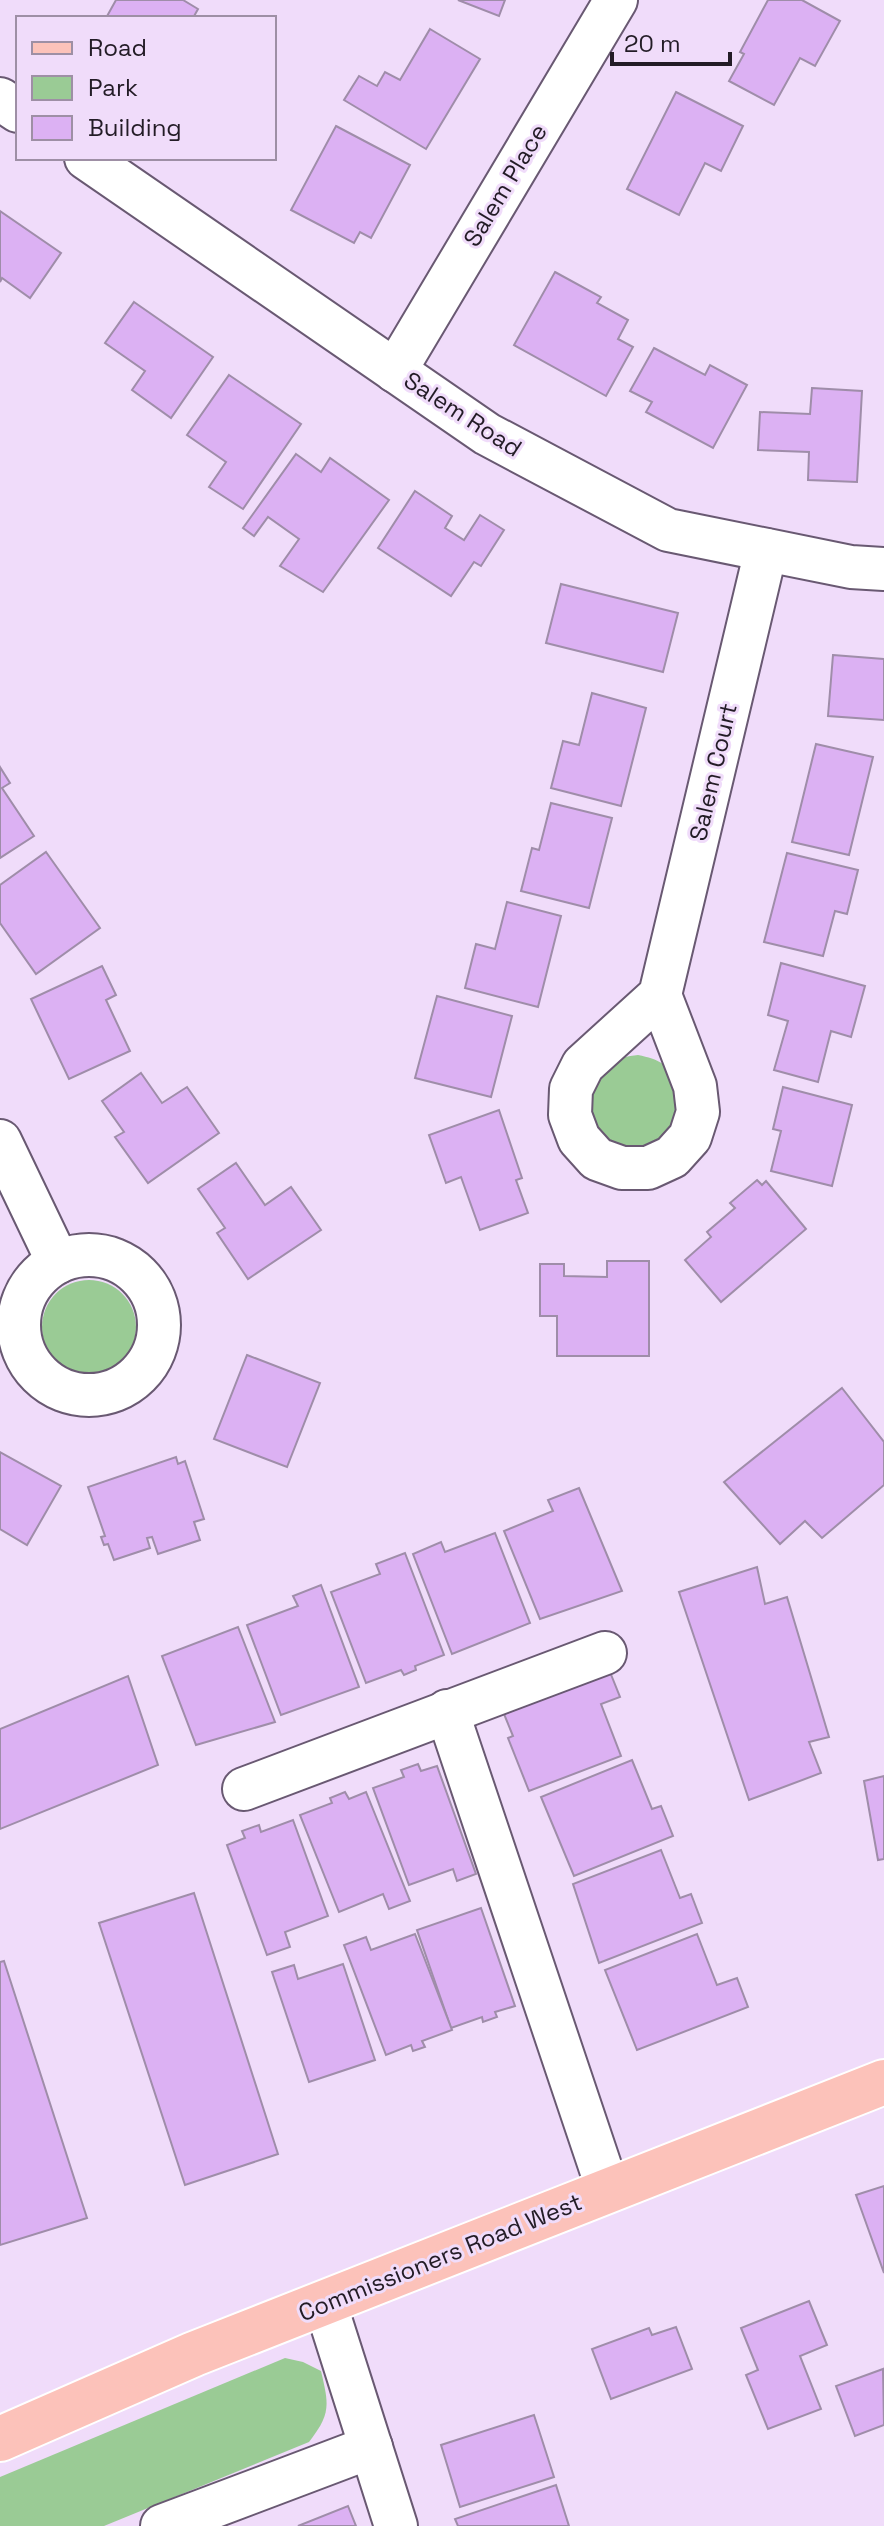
<svg xmlns="http://www.w3.org/2000/svg" width="884" height="2526" font-family="'Space Grotesk',sans-serif">
<style>
.green{fill:#9acb95}
.building{fill:#dcb1f3;stroke:#9f8da9;stroke-width:2}
.lines{fill:none;stroke-linecap:round;stroke-linejoin:round}
.minor-casing{stroke:#695972;stroke-width:46}
.major-casing{stroke:#fff;stroke-width:48}
.minor{stroke:#fff;stroke-width:42}
.major{stroke:#fcc2ba;stroke-width:44}
.labels{text-anchor:middle;dominant-baseline:central;stroke-width:6;stroke-linejoin:round;paint-order:stroke}
.street-label{font-size:24px;fill:#231c26;stroke:#f0dcfa}
</style>
<rect width="100%" height="100%" fill="#f0dcfa"/>
<!-- green -->
<g class="green">
<path d="M638,1055C680,1063 677,1082 682,1119L651,1149C641,1149 628,1150 619,1147C582,1134 583,1088 609,1065C617,1058 628,1056 638,1055Z"/>
<circle cx="89" cy="1327" r="47"/>
<path d="M285,2358L303,2362L321,2371C329,2405 331,2414 309,2442L104,2526H0V2477Z"/>
</g>
<!-- building -->
<g class="building">
<path d="M116,0H183L198,9L193,18H106Z"/>
<path d="M458,0H505L499,16Z"/>
<path d="M768,0H802L840,21L815,66L800,58L774,105L729,81L744,54L740,52Z"/>
<path d="M430,29L480,59L426,149L344,100L359,76L377,86L385,72L400,80Z"/>
<path d="M676,92L743,126L721,171L705,163L679,215L627,189Z"/>
<path d="M336,126L410,165L371,238L360,232L354,243L291,210Z"/>
<path d="M0,211L61,253L30,298L2,278L0,282Z"/>
<path d="M555,272L601,297L597,303L628,320L618,339L633,347L606,396L514,345Z"/>
<path d="M134,302L213,357L171,418L132,390L145,371L105,343Z"/>
<path d="M654,348L705,375L710,365L747,385L713,448L646,412L652,402L630,391Z"/>
<path d="M229,375L301,424L243,509L209,487L226,462L187,435Z"/>
<path d="M812,388L862,391L857,482L808,480L809,452L758,450L760,412L810,414Z"/>
<path d="M296,454L321,472L330,458L389,500L323,592L280,566L299,539L268,517L254,536L243,528Z"/>
<path d="M415,491L452,516L445,528L464,540L480,515L504,530L481,566L474,562L451,596L378,548Z"/>
<path d="M561,584L678,613L663,672L546,643Z"/>
<path d="M833,655L884,659V720L828,716Z"/>
<path d="M592,693L646,708L621,806L551,788L563,741L579,745Z"/>
<path d="M816,744L873,757L849,855L792,842Z"/>
<path d="M0,767L10,783L2,788L34,836L0,858Z"/>
<path d="M551,803L612,818L589,908L521,891L532,848L539,850Z"/>
<path d="M46,852L100,928L36,974L0,923V885Z"/>
<path d="M787,853L858,870L847,914L835,911L823,956L764,942Z"/>
<path d="M507,902L561,916L538,1007L465,988L476,944L495,949Z"/>
<path d="M781,963L865,986L851,1037L831,1031L818,1082L774,1070L788,1021L768,1015Z"/>
<path d="M102,966L116,995L106,1000L130,1051L69,1079L31,999Z"/>
<path d="M437,996L512,1016L491,1097L415,1078Z"/>
<path d="M141,1073L162,1103L187,1087L219,1133L148,1183L115,1137L124,1132L102,1101Z"/>
<path d="M783,1087L852,1105L832,1186L771,1171L781,1131L773,1129Z"/>
<path d="M499,1110L522,1178L516,1180L528,1213L480,1230L461,1177L446,1183L429,1135Z"/>
<path d="M236,1163L265,1205L291,1187L321,1230L248,1279L217,1233L225,1228L198,1189Z"/>
<path d="M757,1180L762,1185L766,1181L806,1229L721,1302L685,1260L711,1237L707,1232L735,1208L730,1203Z"/>
<path d="M607,1261H649V1356H557V1316H540V1264H564V1276L607,1277Z"/>
<path d="M247,1355L320,1383L287,1467L214,1439Z"/>
<path d="M842,1388L884,1442V1485L822,1538L805,1521L780,1544L724,1482Z"/>
<path d="M0,1452L61,1486L27,1545L0,1529Z"/>
<path d="M176,1457L178,1464L185,1461L204,1519L194,1522L200,1540L158,1554L152,1537L147,1538L150,1548L114,1560L108,1544L104,1545L101,1537L105,1536L88,1487Z"/>
<path d="M579,1488L622,1591L540,1619L504,1531L553,1511L548,1500Z"/>
<path d="M495,1533L530,1623L452,1654L413,1554L441,1542L445,1552Z"/>
<path d="M405,1553L444,1655L415,1666L416,1670L404,1675L401,1670L366,1683L331,1592L380,1574L376,1564Z"/>
<path d="M757,1567L765,1604L787,1597L829,1737L809,1742L821,1773L749,1800L679,1592Z"/>
<path d="M321,1585L359,1687L281,1715L247,1625L298,1606L293,1596Z"/>
<path d="M238,1627L275,1722L196,1745L162,1656Z"/>
<path d="M610,1672L620,1697L601,1704L621,1756L529,1791L508,1738L513,1736L504,1714Z"/>
<path d="M128,1676L158,1765L0,1829V1729Z"/>
<path d="M632,1760L652,1809L661,1806L673,1836L574,1876L541,1797Z"/>
<path d="M418,1764L421,1771L437,1766L476,1874L457,1881L453,1869L409,1885L373,1788L404,1777L401,1770Z"/>
<path d="M884,1776V1859L878,1860L864,1781Z"/>
<path d="M345,1792L349,1799L366,1792L410,1901L389,1909L383,1894L339,1912L300,1815L332,1803L330,1798Z"/>
<path d="M293,1820L328,1916L285,1932L290,1947L267,1955L227,1845L245,1838L242,1831L259,1825L261,1832Z"/>
<path d="M661,1850L680,1898L691,1894L702,1923L599,1963L573,1884Z"/>
<path d="M194,1893L278,2154L185,2185L99,1923Z"/>
<path d="M481,1908L515,2006L495,2012L497,2017L483,2022L482,2017L451,2028L417,1930Z"/>
<path d="M415,1934L452,2030L422,2041L425,2047L413,2051L411,2045L386,2055L344,1945L366,1937L371,1950Z"/>
<path d="M697,1934L717,1985L737,1978L748,2007L637,2050L605,1970Z"/>
<path d="M4,1961L87,2218L0,2245V1962Z"/>
<path d="M343,1964L375,2060L309,2082L272,1972L294,1965L298,1979Z"/>
<path d="M884,2186V2273L856,2195Z"/>
<path d="M809,2301L827,2345L800,2356L821,2409L768,2429L746,2375L758,2370L741,2328Z"/>
<path d="M676,2327L692,2369L611,2399L592,2349L649,2328L652,2335Z"/>
<path d="M883,2369L884,2425L855,2436L836,2386Z"/>
<path d="M534,2415L554,2477L460,2507L441,2445Z"/>
<path d="M556,2485L569,2526H458L455,2519Z"/>
<path d="M348,2506L356,2526H298Z"/>
</g>
<g class="lines">
<defs>
<g id="minor">
<path d="M0,99L18,111"/>
<path d="M86,158L487,434L668,530L851,567L884,569"/>
<path d="M395,371L616,0"/>
<path d="M660,995L583,1065L571,1089L570,1115L579,1139L597,1159L622,1168H648L672,1157L690,1137L698,1112L695,1086L660,995L766,550"/>
<path d="M0,1141L58,1262"/>
<circle cx="89" cy="1325" r="70"/>
<path d="M447,1711L608,2190"/>
<path d="M244,1789L605,1653"/>
<path d="M325,2303L396,2526"/>
<path d="M162,2526L371,2447"/>
</g>
<path id="major" d="M0,2439L194,2354L884,2082"/>
</defs>
<!-- minor casing -->
<use href="#minor" class="minor-casing"/>
<!-- major casing -->
<use href="#major" class="major-casing"/>
<!-- minor -->
<use href="#minor" class="minor"/>
<!-- major -->
<use href="#major" class="major"/>
</g>
<g class="labels">
<!-- street labels -->
<g class="street-label">
<text transform="translate(505 185) rotate(-59)">Salem Place</text>
<text transform="translate(463 414) rotate(33)">Salem Road</text>
<text transform="translate(713 772) rotate(-77)">Salem Court</text>
<text transform="translate(440 2257) rotate(-22)">Commissioners Road West</text>
</g>
</g>
<!-- legend -->
<rect x="16" y="16" width="260" height="144" fill="#f0dcfa" stroke="#9e8fa5" stroke-width="2"/>
<rect x="32" y="42" width="40" height="12" fill="#fcc2ba" stroke="#9e8fa5" stroke-width="2"/>
<text x="88" y="56" font-size="24" fill="#231c26">Road</text>
<rect x="32" y="76" width="40" height="24" fill="#9acb95" stroke="#9e8fa5" stroke-width="2"/>
<text x="88" y="96" font-size="24" fill="#231c26">Park</text>
<rect x="32" y="116" width="40" height="24" fill="#dcb1f3" stroke="#9e8fa5" stroke-width="2"/>
<text x="88" y="136" font-size="24" fill="#231c26">Building</text>
<!-- scale -->
<path d="M612 52v12h118v-12" fill="none" stroke="#231c26" stroke-width="4"/>
<text x="624" y="52" font-size="24" fill="#231c26" stroke="#f0dcfa" stroke-width="6" paint-order="stroke">20 m</text>
</svg>
